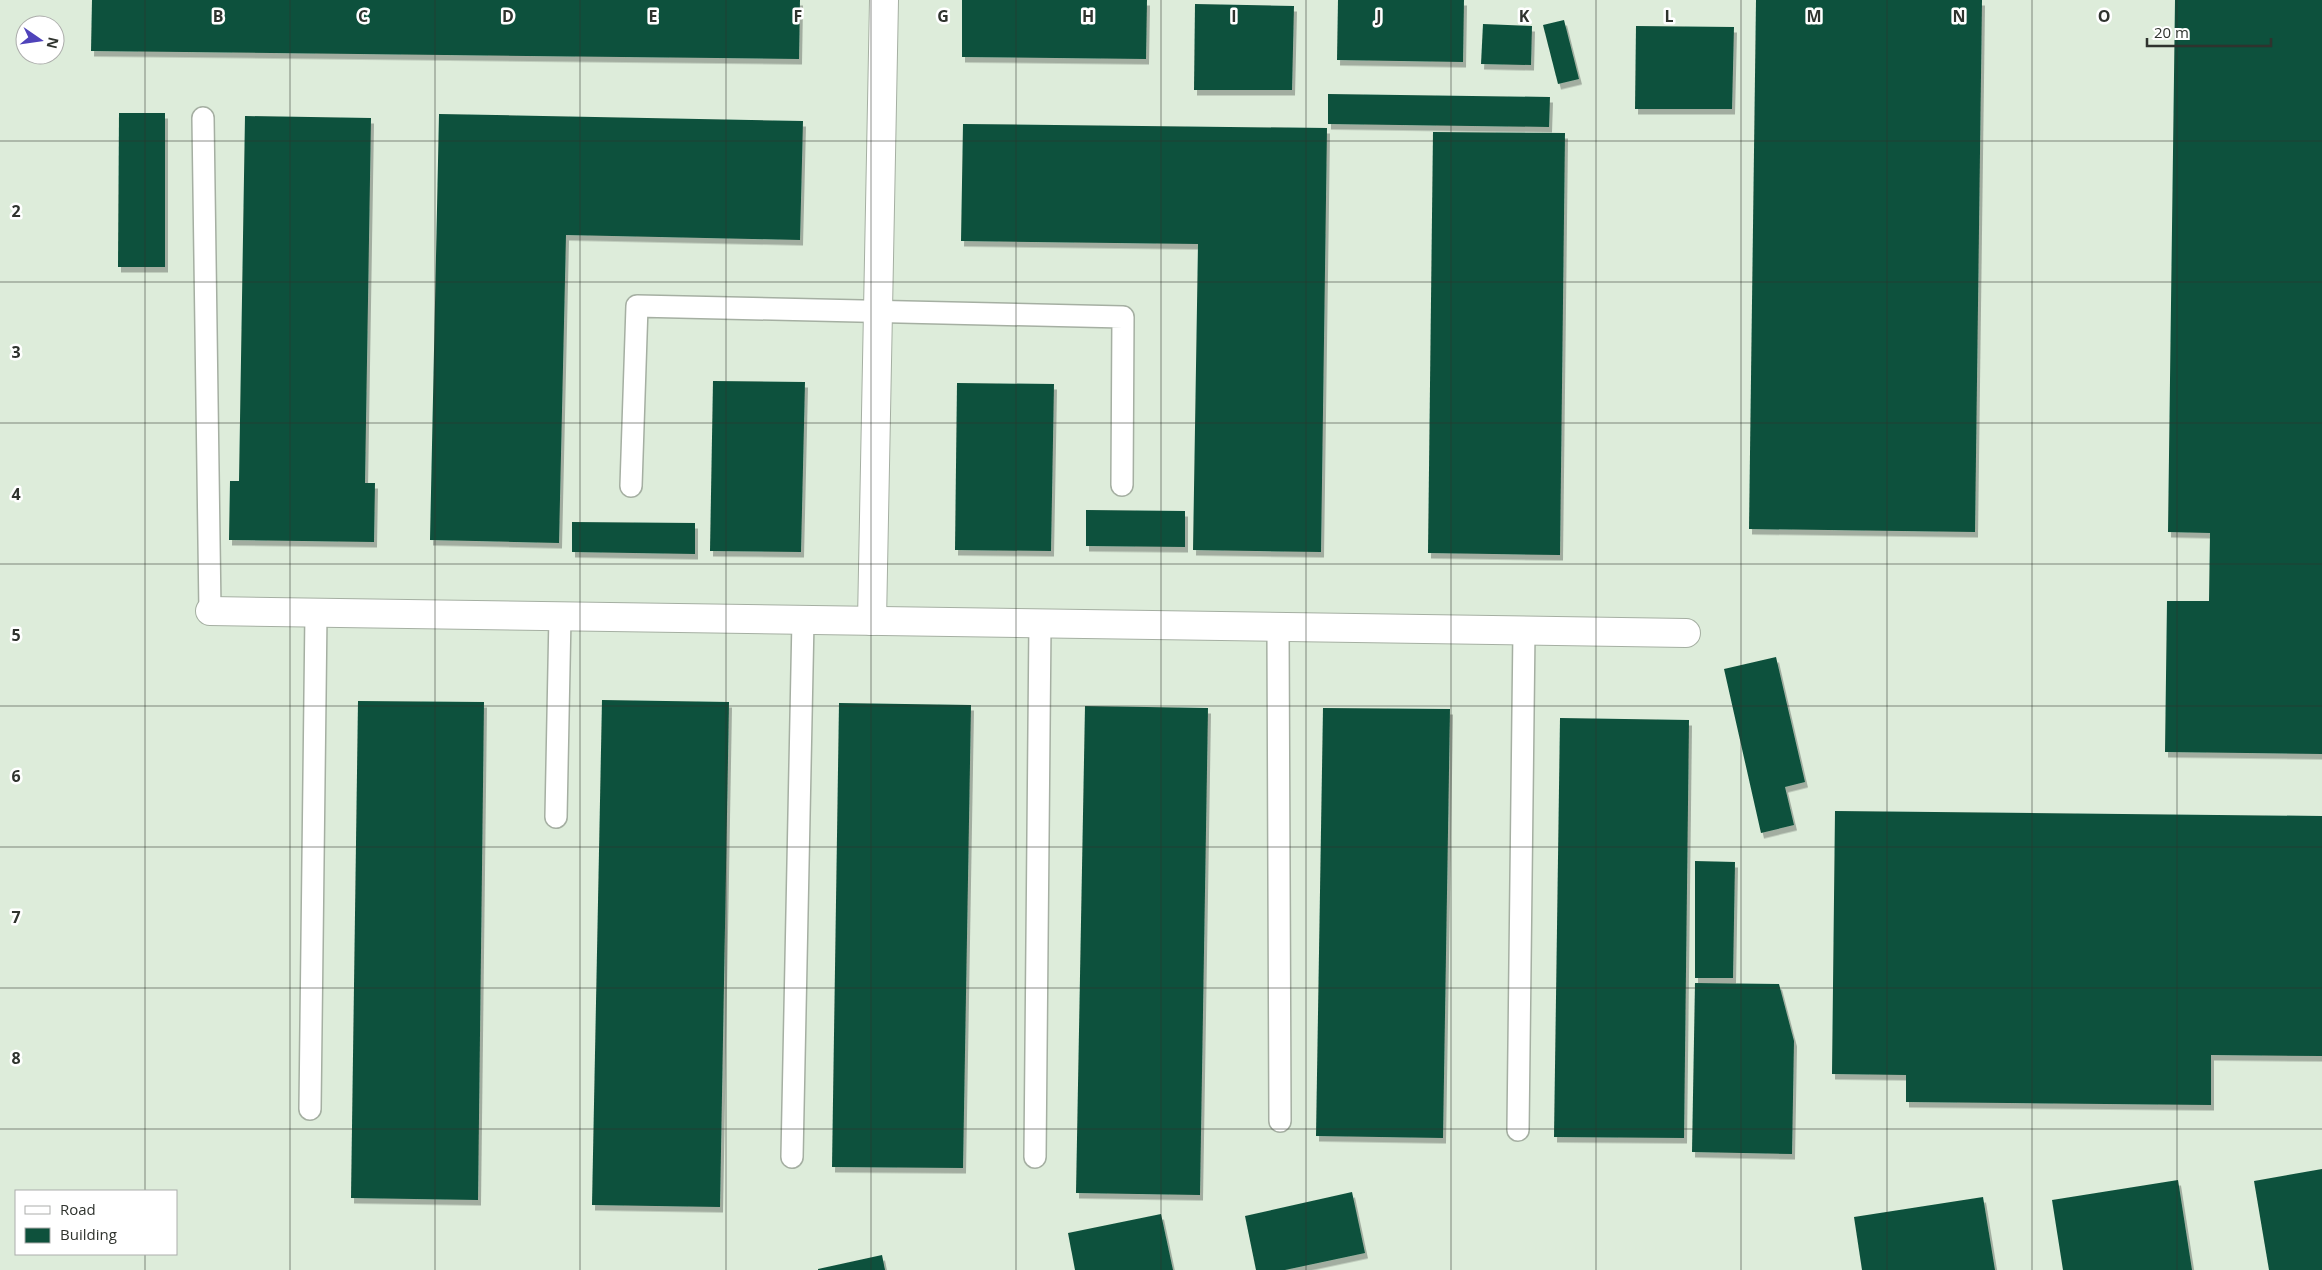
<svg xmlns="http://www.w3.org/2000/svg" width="2322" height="1270" font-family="'Open Sans',sans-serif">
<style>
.built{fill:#ddecda;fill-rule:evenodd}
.building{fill:#0e513c;filter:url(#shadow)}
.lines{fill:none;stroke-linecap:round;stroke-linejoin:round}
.service-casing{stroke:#a5afa2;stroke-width:24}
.minor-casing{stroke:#a5afa2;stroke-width:30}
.service{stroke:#fff;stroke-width:21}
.minor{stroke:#fff;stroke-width:28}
.grid{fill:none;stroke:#2f332e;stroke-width:1;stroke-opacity:0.55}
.grid-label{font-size:16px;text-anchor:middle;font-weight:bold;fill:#2f332e;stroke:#fff;stroke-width:5;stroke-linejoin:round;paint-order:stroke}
</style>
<defs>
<filter id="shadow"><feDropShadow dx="3" dy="5.5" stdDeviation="0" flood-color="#0004"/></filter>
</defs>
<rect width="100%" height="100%" fill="#ecf6e9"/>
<!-- built -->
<path class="built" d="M0,0H2322V1270H0ZM25,25H55V55H25ZM16,1191H176V1254H16Z"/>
<!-- building -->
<g class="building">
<path d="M92,0H800L799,59L91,51Z"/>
<path d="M962,0H1147L1146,59L962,57Z"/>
<path d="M1338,0H1464L1463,62L1337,60Z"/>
<path d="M1756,0H1982L1975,532L1749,529Z"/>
<path d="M2175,0H2322V754L2165,752L2167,601H2209L2210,533L2168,532Z"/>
<path d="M1195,4L1294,6L1292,90H1194Z"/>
<path d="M1564,20L1579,79L1558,84L1543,25Z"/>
<path d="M1483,24L1532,26L1531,65L1481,64Z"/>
<path d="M1636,26L1734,27L1732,109H1635Z"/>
<path d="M1328,94L1550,97L1549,127L1328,124Z"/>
<path d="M119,113H165V267H118Z"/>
<path d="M439,114L803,121L800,240L566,235L559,543L430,540Z"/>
<path d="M245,116L371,118L365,483H375L374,542L229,540L230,481H239Z"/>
<path d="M963,124L1327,128L1321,552L1193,550L1198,244L961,241Z"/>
<path d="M1433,132L1565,133L1560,555L1428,553Z"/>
<path d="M713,381L805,382L801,552L710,551Z"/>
<path d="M957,383L1054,384L1051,551L955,550Z"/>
<path d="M1086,510L1185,511V547L1086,546Z"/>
<path d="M572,522L695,523V554L572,552Z"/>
<path d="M1776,657L1805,782L1785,787L1794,825L1761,833L1724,669Z"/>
<path d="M602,700L729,702L720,1207L592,1205Z"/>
<path d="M358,701L484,702L478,1200L351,1198Z"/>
<path d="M839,703L971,705L963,1168L832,1167Z"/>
<path d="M1085,706L1208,708L1200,1195L1076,1193Z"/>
<path d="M1323,708L1450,709L1443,1138L1316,1136Z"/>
<path d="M1560,718L1689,720L1684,1138L1554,1137Z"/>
<path d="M1835,811L2322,816V1056L2211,1055V1105L1906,1102V1075L1832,1074Z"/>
<path d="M1695,861L1735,862L1733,978H1695Z"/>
<path d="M1695,983L1779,984L1794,1041L1792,1154L1692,1152Z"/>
<path d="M2322,1169V1270H2269L2254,1181Z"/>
<path d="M2178,1180L2192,1270H2063L2052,1200Z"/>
<path d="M1352,1192L1365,1253L1285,1270H1256L1245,1216Z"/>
<path d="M1983,1197L1995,1270H1862L1854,1217Z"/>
<path d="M1161,1214L1173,1270H1075L1068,1233Z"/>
<path d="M882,1255L885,1270H818V1269Z"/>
</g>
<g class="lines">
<defs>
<g id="service">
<path d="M203,118L210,611"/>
<path d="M631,486L637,306L1123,317L1122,485"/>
<path d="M1278,627L1280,1121"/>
<path d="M556,817L560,616"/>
<path d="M310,1109L316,613"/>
<path d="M1518,1130L1524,630"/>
<path d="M792,1157L803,620"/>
<path d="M1035,1157L1040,623"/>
</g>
<g id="minor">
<path d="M210,611L1686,633"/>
<path d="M872,621L884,0"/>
</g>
</defs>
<!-- service casing -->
<use href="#service" class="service-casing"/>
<!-- minor casing -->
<use href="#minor" class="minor-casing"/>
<!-- service -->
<use href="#service" class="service"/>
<!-- minor -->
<use href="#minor" class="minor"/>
</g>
<!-- grid -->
<path class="grid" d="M145,0V1191M290,0V1270M435,0V1270M580,0V1270M726,0V1270M871,0V1270M1016,0V1270M1161,0V1270M1306,0V1270M1451,0V1270M1596,0V1270M1741,0V1270M1887,0V1270M2032,0V1270M2177,0V1270M0,141H2322M0,282H2322M0,423H2322M0,564H2322M0,706H2322M0,847H2322M0,988H2322M0,1129H2322M145,1254V1270"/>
<g class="grid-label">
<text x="218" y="22">B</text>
<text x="363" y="22">C</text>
<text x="508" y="22">D</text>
<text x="653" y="22">E</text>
<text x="798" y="22">F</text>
<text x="943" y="22">G</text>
<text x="1088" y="22">H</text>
<text x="1234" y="22">I</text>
<text x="1379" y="22">J</text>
<text x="1524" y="22">K</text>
<text x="1669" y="22">L</text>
<text x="1814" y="22">M</text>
<text x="1959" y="22">N</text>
<text x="2104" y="22">O</text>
<text x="16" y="217">2</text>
<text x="16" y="358">3</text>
<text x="16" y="500">4</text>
<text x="16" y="641">5</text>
<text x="16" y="782">6</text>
<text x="16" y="923">7</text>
<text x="16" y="1064">8</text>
</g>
<!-- legend -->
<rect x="15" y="1190" width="162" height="65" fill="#ffffff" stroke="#acadab"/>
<rect x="25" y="1206" width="25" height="8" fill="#ffffff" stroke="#acadab"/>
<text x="60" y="1215" font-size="15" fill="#2f332e">Road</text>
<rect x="25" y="1228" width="25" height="15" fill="#0e513c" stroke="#acadab"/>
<text x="60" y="1240" font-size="15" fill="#2f332e">Building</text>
<!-- north arrow -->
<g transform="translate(40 40) rotate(103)"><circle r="24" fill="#ffffff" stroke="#acadab"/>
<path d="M0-4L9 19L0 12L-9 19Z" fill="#4f43ba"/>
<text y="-8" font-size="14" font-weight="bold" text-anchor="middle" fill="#2f332e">N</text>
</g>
<!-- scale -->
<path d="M2147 38v8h124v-8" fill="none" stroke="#2f332e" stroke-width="2.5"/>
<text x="2154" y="38" font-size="15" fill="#2f332e" stroke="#ffffff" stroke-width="4" paint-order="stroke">20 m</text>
</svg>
